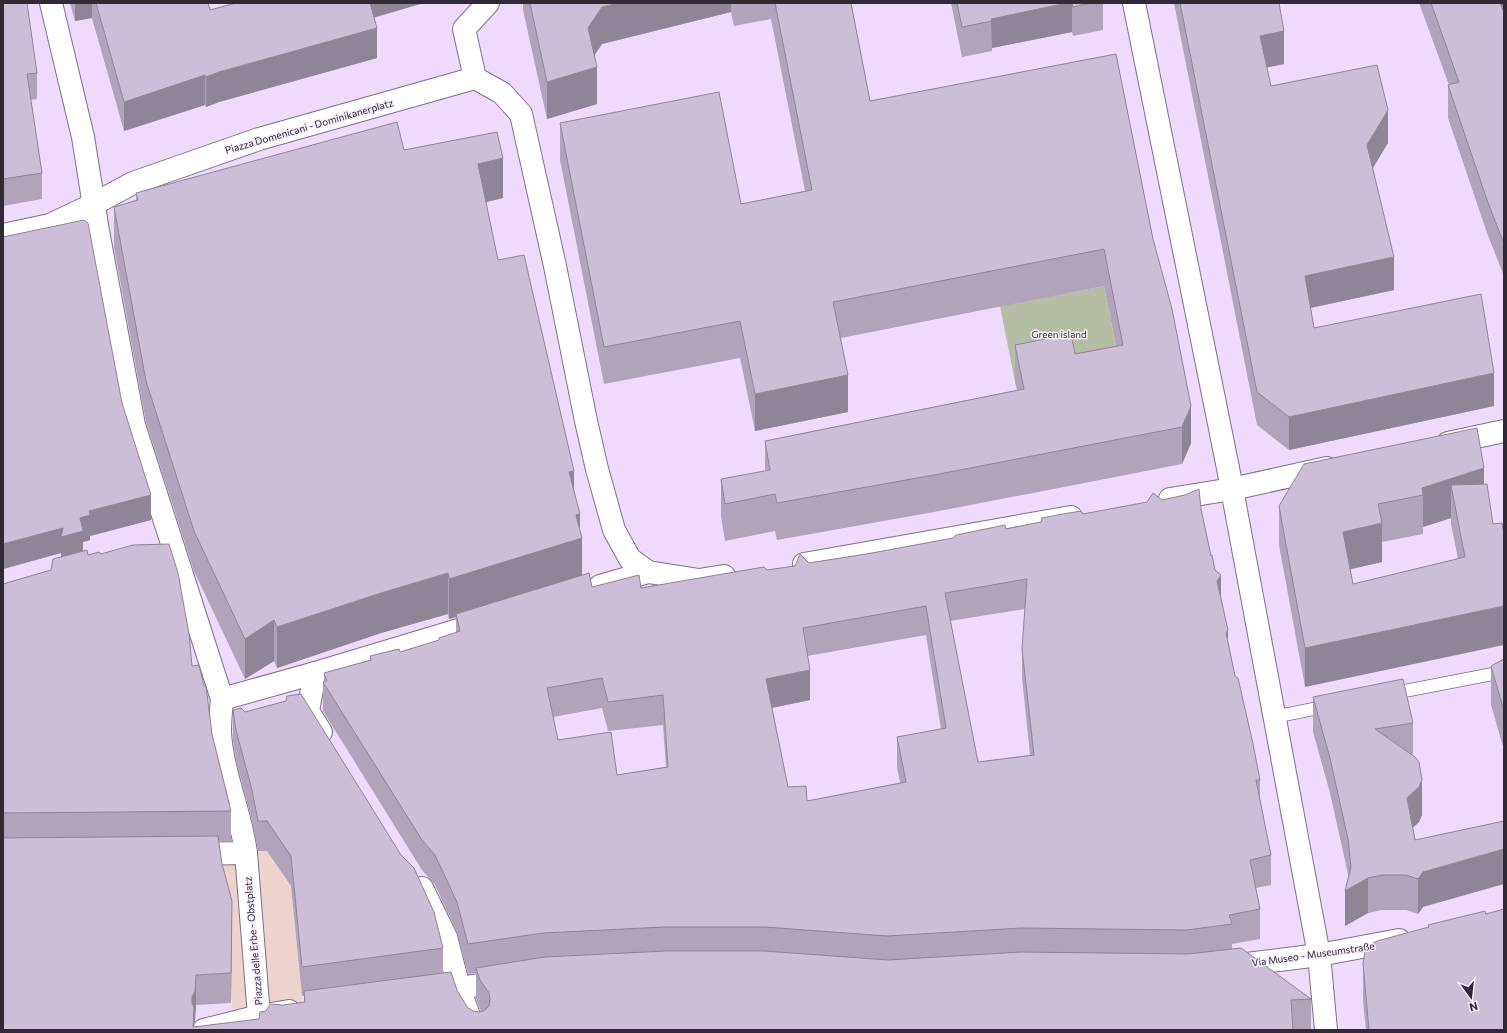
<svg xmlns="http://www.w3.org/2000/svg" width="1507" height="1033" font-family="Commissioner,sans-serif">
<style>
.commercial{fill:#ecd3cc}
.green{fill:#b6bda5}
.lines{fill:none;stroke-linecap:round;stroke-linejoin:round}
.lane-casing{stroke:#816f8d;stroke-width:14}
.street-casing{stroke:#816f8d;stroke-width:24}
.lane{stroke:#fff;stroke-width:12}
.street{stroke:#fff;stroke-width:22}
.wall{fill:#b0a3ba;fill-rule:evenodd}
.shaded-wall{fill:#908597}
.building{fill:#cdbed8;stroke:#908597;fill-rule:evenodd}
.labels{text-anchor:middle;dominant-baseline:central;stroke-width:3;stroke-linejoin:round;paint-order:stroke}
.street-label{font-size:10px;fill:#312936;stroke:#f5edfb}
.park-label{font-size:10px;fill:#323b0a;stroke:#f5edfb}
</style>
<rect width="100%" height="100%" fill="#eedbfc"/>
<!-- commercial -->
<path class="commercial" d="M259,839L291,886L302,1000L293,1010L232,1023V931L218,869L228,853L244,841Z"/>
<!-- green -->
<path class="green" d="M1104,286L1118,357L1015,382L1000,306Z"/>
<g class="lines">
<defs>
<g id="lane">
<path d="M1389,694L1503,672"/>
<path d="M1274,717L1328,706"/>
</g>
<g id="street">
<path d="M51,3L83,137L98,231L134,425L222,699C221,710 220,721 220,732C222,772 241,813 246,853L259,1016V1030"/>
<path d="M1134,3L1228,468L1319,955L1326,1030"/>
<path d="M475,78L464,29L488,3"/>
<path d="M3,235L50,225L94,204L133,183L259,139L475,78L502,93L521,114L555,266L586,421L597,469L614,530L630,559L648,572"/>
<path d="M1448,443L1504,431"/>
<path d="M1170,499L1232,489L1327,468"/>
<path d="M804,564L1071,517"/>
<path d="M600,586L648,572L699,580L724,576"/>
<path d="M315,673L308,711L321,732"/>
<path d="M222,699L315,673L485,622"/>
<path d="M190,854L246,853"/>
<path d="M422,888L446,937L459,988L469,1016L478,1030"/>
<path d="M1231,966L1319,955L1399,940"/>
<path d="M428,993L504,981"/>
<path d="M204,1030L259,1016L289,1011"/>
</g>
</defs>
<!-- lane casing -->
<use href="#lane" class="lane-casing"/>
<!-- street casing -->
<use href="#street" class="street-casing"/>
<!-- lane -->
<use href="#lane" class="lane"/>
<!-- street -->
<use href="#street" class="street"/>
</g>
<!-- wall -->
<g class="wall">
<path d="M3,3L37,73V99L31,100L42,173V199L3,206Z"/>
<path d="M70,3H208L210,10L374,18L377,58L219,102L206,107L205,105L124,131L92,18L75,21Z"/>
<path d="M523,3H851L870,101L1116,54L1191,443L1182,464L934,512L777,540L775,531L725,541L721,516V479L765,471V441L1017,390L1015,382V345L1075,354L1116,346L1104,286L841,338L848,412L755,431L740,358L604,384L560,160V123L741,204L805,191L771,19L734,26L731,12L602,44L594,55L597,104L547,119L523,10Z"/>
<path d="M951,3H1103V30L1073,36L1072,32L992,48V51L962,57Z"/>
<path d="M1174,3H1279L1284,64L1266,67L1271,86L1388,143L1372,168L1394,290L1311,308L1314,328L1494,406L1289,450L1257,425Z"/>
<path d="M1419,3H1504V276L1487,233L1448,118V85H1449Z"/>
<path d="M404,150L503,198L486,202L498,260L574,492L580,531L582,575L592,587L641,588L767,570L809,563L872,553L1083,514L1162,500L1201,509L1211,556L1221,599L1228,642L1235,676L1260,780V799L1271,855V885L1256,888L1260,909V939L1232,944V949L1311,999V1029L1293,1030H3V584L51,570L61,557V553L3,569V237L122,403L151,520L90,536V540L83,542V551L88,555L192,666L212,734L231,811V841H218L232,931L231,1003L196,1005L194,1027L259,1019L283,1005L304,1002V996H302L291,886L267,851H258L252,820L236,760L233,740V710L443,948V973L457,990L467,1007L473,1011L479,1012H481L476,998V973L468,974L457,932L435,885L422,870L323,711V682L324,681V673L370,660V656L400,652L439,641V638L456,633V617L449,619L448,614L381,633L277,668L274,661L245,679L194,571L146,422L114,247V207L136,200V193ZM1025,609L1022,649V678L1030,755L978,762L950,621ZM926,635L941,729L897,737V767L900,783L807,801L788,787L772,708L810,700L807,656ZM602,708L608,731L663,725L666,767L617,775L558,740L553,717Z"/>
<path d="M1477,428L1484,485L1493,524L1504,534L1305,687L1279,545V506ZM1451,518V524L1458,559L1353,584L1350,569L1382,562V542L1423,534V527Z"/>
<path d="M1504,659V750L1491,705V666Z"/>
<path d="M1313,697L1413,723V755L1422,815L1419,822L1412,828L1415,840L1423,907L1418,914L1406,910H1382L1368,913L1345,926L1348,877V874L1330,793L1313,732Z"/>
<path d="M1428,925L1504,1030H1366L1363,1001V963L1428,927Z"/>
</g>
<!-- shaded-wall -->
<g class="shaded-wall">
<path d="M75,3H92V18L75,21Z"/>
<path d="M366,3H424L366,20Z"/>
<path d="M619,3H731V12L602,44L588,65V28L602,7Z"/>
<path d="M1067,3H1072V32L992,48L991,19Z"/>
<path d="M1496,3H1504V21Z"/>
<path d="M377,28V58L219,102L206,107V77L219,72Z"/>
<path d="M1284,31V64L1260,69V36Z"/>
<path d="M597,67V104L547,119V82Z"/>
<path d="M205,75V105L124,131V102Z"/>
<path d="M1388,110V143L1367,178V145Z"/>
<path d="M503,158V198L478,204V164Z"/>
<path d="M1394,257V290L1305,309V276Z"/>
<path d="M1494,373V406L1289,450V417Z"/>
<path d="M848,375V412L755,431V394Z"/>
<path d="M1191,406V443L1182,464V427Z"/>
<path d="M1484,468V507L1451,485V518L1423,527V495L1422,488Z"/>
<path d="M574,471V511L569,472Z"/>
<path d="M151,495V520L90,536V540L83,542V556L61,561V553L3,569V544L80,518L89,511Z"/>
<path d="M580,514V539L582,538V579L456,614V617L449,619V579L576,515Z"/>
<path d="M1382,523V562L1343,571V532Z"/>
<path d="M448,573V614L381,633L277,668V627L381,593Z"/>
<path d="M1221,575V604L1217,581Z"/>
<path d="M1504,606V645L1305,687V648Z"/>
<path d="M274,620V661L245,679V639Z"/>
<path d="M1228,630V660L1226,633Z"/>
<path d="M810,670V700L766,709V679Z"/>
<path d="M1422,780V815L1419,822L1407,833V798Z"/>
<path d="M1504,849V884L1423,907L1418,914V879L1423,872Z"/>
<path d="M1368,878V913L1345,926V891Z"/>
<path d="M232,901V931L231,1003V973Z"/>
<path d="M196,975V1005L195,1021L194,1023V1030H193L192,997Z"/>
</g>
<!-- building -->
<g class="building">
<path d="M3,3H27L37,73L27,74L42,173L3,179Z"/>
<path d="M96,3H208L210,10L236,3H370L377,28L219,72L206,77L205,75L124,102Z"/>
<path d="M530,3H619L602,7L588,28L597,67L547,82Z"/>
<path d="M775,3H851L870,101L1116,54L1153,239L1172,309L1191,406L1182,427L934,475L777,503L775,494L725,504L721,479L770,470L765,441L1024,389L1015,345L1071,334L1075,354L1123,345L1104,249L833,302L848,375L755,394L740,321L604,347L560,123L719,92L741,204L812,190Z"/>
<path d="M957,3H1067L991,19L992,21L962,27Z"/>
<path d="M1072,3H1091L1073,7Z"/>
<path d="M1180,3H1279L1284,31L1260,36L1271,86L1377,65L1388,110L1367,145L1394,257L1305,276L1314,328L1481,294L1494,373L1289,417L1257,392Z"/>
<path d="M1431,3H1500L1504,12V244L1487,200L1448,85L1459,82Z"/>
<path d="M397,122L404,150L497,132L503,158L478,164L498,260L524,255L574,471L569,472L580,514L576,515L582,538L449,579L448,573L381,593L277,627L274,620L245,639L194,531L146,381L114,207L138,200L136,193Z"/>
<path d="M84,220L88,223L122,403L151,495L89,511L90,515L80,518L83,531L61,537L63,528L3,544V237Z"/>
<path d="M1477,428L1484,468L1422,488L1423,495L1378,504L1382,523L1343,532L1353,584L1465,557L1451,485L1487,484L1493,524L1502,523L1504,534V606L1305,648L1279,506L1304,464Z"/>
<path d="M1199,489L1201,509L1211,556L1212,555L1215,570L1221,575L1217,581L1228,630L1226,633L1235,676L1238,678L1253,744L1260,780H1256L1271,855L1250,860L1260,909L1229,915L1232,924L1187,930L1021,928L887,936L765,927H664L543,933L468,944L457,902L435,855L422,840L323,682L327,681L324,673L371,660L370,656L399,649L400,652L439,640V638L460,631L456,614L589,573L592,587L639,575L641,588L764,567L767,570L795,566L800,554L809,563L872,553L953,538L956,535L1005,525L1006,529L1041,522L1042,518L1057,515L1081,511L1083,514L1147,502L1153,493L1162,500L1185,495ZM1027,579L1022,649L1034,755L978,762L945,593ZM926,606L946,728L897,737L906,782L807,801L806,786L788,787L766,679L810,670L803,628ZM602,678L608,702L663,695L668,767L617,775L611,732L558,740L547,688Z"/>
<path d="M169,544L178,573L189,634L192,666L199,665L204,686H206L212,734L231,811L3,813V584L51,570L53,559L87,550L88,555L99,552L101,554L133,545Z"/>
<path d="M1504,659V711L1491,666Z"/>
<path d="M1403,679L1413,723L1375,729L1415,757L1419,762L1422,780L1419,787L1407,798L1415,840L1504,821V849L1423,872L1418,879L1406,875H1382L1368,878L1345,891L1351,867L1348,839L1330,758L1313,697Z"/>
<path d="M301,694L401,855L414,868L434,912L443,948L302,967L291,856L267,821H258L252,790L236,730L233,710L241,708L245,712L286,701L287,696Z"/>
<path d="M218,836L222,864L232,901L231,973L196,975L195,991L192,997V1003L194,1007L193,1027L259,1019L260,1012L266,1011L270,1004L283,1005L305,1002L304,991L451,972L457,990L467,1007L473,1011L479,1012L484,1011L489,1006L490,999L489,993L480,980L476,968L545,957L665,951H764L888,960L1021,952L1188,954L1241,948L1311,999L1291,1000L1293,1030H3V838Z"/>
<path d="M1504,909V1030H1369L1363,963L1365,951L1373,943L1377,941L1429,927L1428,925L1485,911L1486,914Z"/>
</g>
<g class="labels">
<!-- street labels -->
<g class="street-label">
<text transform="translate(309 126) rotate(-16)">Piazza Domenicani - Dominikanerplatz</text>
<text transform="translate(253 941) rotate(-95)">Piazza delle Erbe - Obstplatz</text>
<text transform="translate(1313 954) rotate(-8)">Via Museo - Museumstraße</text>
</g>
<!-- park labels -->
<g class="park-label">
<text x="1059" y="334">Green island</text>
</g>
</g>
<!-- border -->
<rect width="1507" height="1033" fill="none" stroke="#312936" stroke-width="8"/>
<!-- north arrow -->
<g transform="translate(1471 997) rotate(165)" stroke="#f5edfb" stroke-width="3" paint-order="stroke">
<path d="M0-3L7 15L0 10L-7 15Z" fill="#312936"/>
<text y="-6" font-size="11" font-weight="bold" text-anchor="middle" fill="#312936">N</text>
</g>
</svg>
